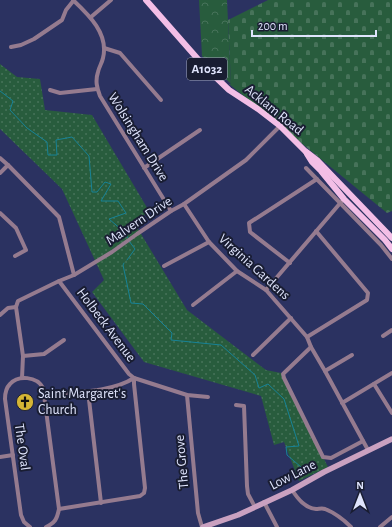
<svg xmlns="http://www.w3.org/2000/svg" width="392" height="527" font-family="'Alegreya Sans',sans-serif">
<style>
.grass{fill:url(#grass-dots)}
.forest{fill:url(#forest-crowns)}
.cemetery{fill:url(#cemetery-stones)}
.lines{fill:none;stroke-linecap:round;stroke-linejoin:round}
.stream{stroke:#178397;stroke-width:1}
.street{stroke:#957b8f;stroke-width:4}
.secondary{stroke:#caa1c0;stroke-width:5.5}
.primary{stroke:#f3bee6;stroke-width:6}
.labels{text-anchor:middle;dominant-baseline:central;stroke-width:4;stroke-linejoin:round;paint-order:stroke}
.shield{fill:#191d32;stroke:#a4a8bf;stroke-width:1}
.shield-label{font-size:13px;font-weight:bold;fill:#dfe4fc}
.street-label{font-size:14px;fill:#dfe4fc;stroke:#191d32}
.poi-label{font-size:14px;fill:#dfe4fc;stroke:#191d32;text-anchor:start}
</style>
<defs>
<pattern id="grass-dots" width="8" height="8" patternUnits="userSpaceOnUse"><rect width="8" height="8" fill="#285c3d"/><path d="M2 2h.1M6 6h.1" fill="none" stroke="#47735a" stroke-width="1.8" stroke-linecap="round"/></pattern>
<pattern id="forest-crowns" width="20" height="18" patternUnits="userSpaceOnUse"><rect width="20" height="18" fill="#285c3d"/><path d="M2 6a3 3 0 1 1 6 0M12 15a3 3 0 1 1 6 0" fill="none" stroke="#47735a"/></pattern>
<pattern id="cemetery-stones" width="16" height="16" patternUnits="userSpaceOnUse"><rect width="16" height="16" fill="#285c3d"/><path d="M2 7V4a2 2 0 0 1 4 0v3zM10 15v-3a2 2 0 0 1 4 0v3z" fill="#47735a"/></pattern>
</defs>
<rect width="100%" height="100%" fill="#2b3261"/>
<!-- grass -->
<path class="grass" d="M0,64L17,77L40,79L45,110L92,115L149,211L135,224L187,310L266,370L281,373L283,380L292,395L328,467L299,481L284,442L274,445L261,396L144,362L92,292L104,280L62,189L0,129Z"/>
<!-- forest -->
<path class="forest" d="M199,0H227L231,84L202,56Z"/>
<!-- cemetery -->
<path class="cemetery" d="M268,0H392V211L387,213L229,84H231L228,20Z"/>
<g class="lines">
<!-- stream -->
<g class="stream">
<path d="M0,91L13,101L10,110L27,128L47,142L48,155H57L56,140L72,137L89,156L92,192H97L105,182L111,184L101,201H118L126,213L109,219L123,231L128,238"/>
<path d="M127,260L135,249L129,241"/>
<path d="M124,263L123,265L131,303L143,304L172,333L171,340L221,345L255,375L259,388L268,384L284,399L299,446L286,447L287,455L301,467"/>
</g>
<!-- street -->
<g class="street">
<path d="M73,0C89,15 109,34 103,58C102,63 99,67 98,72C95,81 97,88 100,96L171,211"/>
<path d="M91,17L111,0"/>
<path d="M11,47L21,45L34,39L62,20L66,10L74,0"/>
<path d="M104,48L120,53L161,100"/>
<path d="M50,90L60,93L97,89"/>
<path d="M0,158L8,165L59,217L74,275"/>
<path d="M144,168L200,130"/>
<path d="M306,168L381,245L392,259"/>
<path d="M0,173L8,165"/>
<path d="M184,204L209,242L237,271L266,290L307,337L311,347L325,371L368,450"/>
<path d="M0,213L16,228L26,250L15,256"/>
<path d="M290,263L250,232L249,223L317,179"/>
<path d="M164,266L209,242"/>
<path d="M59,281L129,374L134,378L187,395L208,397"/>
<path d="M266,290L342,201"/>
<path d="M193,305L237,271"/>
<path d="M16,307L18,301L59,281L74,275L112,252L137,234L171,211L184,204L246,160L280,126"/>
<path d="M16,307L23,356L22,378"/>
<path d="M0,315L8,308L16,307"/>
<path d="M383,336L392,330"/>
<path d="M307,337L367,300L368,293L316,231"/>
<path d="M311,347L283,374L284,378L323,457L331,458L363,441"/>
<path d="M253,355L291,318"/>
<path d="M23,356L44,354L64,340"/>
<path d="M325,371L352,355"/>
<path d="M374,384L392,413"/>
<path d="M88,391L101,503"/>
<path d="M44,395C72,392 111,393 134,378"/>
<path d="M187,395L198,513L202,527"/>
<path d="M342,403L392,373"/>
<path d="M236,405L244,406L247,486L248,494L255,507"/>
<path d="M0,457L13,455"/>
<path d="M292,490C298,499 305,508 316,509C319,509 322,508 325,509C335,513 344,520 351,527"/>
<path d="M264,502L277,527"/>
<path d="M59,509L140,496L144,493L145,488L134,384V378"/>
<path d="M30,527L24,522L21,515L5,399C5,393 6,388 10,384C18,375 37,376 43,388C43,390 43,393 44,395L59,509C57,519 55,523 46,527"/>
<path d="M380,527L392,517"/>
</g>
<!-- secondary -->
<path class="secondary" d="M203,527L238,515L292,490L324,472L392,439"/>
<!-- primary -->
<g class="primary">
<path d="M146,0L204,66L229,90L258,109L280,126L305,151L318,161L392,238"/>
<path d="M307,154L312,162L321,171L344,199L385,240L392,249"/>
</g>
</g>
<!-- icons -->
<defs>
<symbol id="church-disc" viewBox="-11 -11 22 22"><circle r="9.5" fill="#d5b535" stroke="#191d32"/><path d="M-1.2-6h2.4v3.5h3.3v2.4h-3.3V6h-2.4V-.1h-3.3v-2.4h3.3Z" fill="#111"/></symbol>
</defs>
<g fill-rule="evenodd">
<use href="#church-disc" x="15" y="392" width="20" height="20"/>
</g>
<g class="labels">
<!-- shield labels -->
<rect class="shield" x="187" y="58" width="40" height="22" rx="3"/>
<g class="shield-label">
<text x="207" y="69">A1032</text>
</g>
<!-- street labels -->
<g class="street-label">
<text transform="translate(274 110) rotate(39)">Acklam Road</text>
<text transform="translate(138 137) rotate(58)">Wolsingham Drive</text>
<text transform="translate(139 221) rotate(-34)">Malvern Drive</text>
<text transform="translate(254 267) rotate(42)">Virginia Gardens</text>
<text transform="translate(106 325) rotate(53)">Holbeck Avenue</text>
<text transform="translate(22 447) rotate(82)">The Oval</text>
<text transform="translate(182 462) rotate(-95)">The Grove</text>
<text transform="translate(293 475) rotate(-27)">Low Lane</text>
</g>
<!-- poi labels -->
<g class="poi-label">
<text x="38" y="394">Saint Margaret's<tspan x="38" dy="16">Church</tspan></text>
</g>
</g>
<!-- north arrow -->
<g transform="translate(360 495)" stroke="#191d32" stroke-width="3" paint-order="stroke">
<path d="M0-3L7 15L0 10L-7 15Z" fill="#dfe4fc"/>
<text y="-6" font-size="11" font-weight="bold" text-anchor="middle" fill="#dfe4fc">N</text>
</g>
<!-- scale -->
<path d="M252 30v6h124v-6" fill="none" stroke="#dfe4fc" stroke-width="2"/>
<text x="258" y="30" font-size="12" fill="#dfe4fc" stroke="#191d32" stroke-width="3" paint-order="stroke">200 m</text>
</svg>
